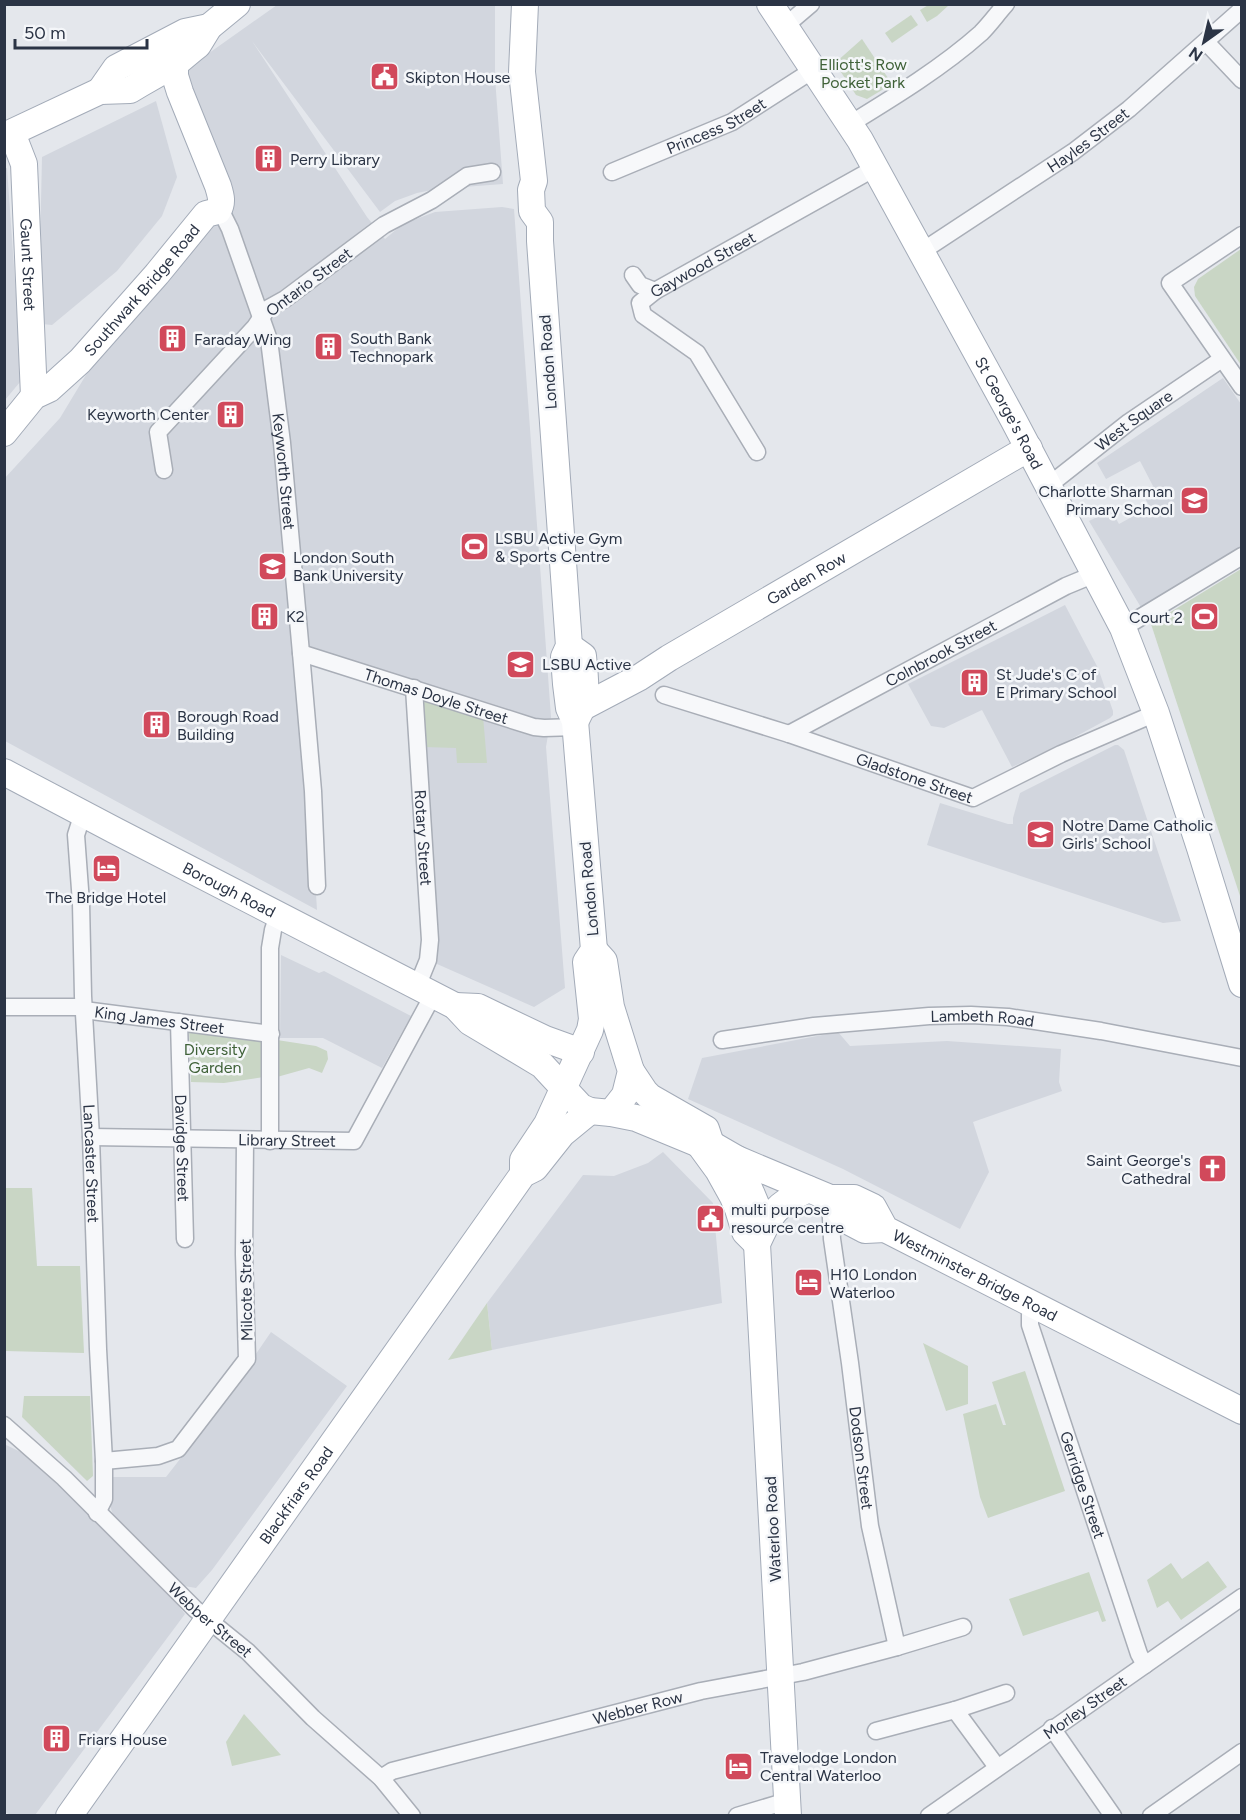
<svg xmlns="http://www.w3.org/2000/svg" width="1246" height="1820" font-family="Figtree,sans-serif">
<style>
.built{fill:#d2d6de}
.green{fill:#c9d6c5}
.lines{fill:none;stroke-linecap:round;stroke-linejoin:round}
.street-casing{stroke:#a9aeb7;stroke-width:19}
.primary-casing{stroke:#a3abb8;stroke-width:28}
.street{stroke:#f7f8fa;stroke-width:16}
.primary{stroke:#fff;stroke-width:26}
.labels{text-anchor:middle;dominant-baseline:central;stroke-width:5;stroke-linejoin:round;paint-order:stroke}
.park-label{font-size:16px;fill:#3f6138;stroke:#f4f6f9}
.poi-label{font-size:16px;fill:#2b3445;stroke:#f4f6f9;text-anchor:start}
.street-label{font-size:16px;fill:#2b3445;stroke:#f4f6f9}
</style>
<rect width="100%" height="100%" fill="#e4e7ec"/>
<!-- built -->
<g class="built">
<path d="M277,5H495V78L503,184L437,189L417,193L395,201L380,212L252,41L367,217L385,239L403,224L435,212L502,207L514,209L551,717L546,747L565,988L534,1007L428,960L415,697L301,654L317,910L5,741L4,479L60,418L95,360L217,210L187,75L188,70L195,63Z"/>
<path d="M156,101L177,177L162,216L117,271L52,325L42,324L40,247L42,157Z"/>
<path d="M7,168L21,366L20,382L5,400L4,169Z"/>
<path d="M1223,378L1241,404V550L1142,609L1089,521L1111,510L1119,524L1150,507L1142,493L1153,486L1140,461L1106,479L1097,463Z"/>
<path d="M1065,605L1098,668L1113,711V715L1110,718L1060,745L1012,767L982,710L944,728L931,726L908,684Z"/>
<path d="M1115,745H1118L1124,750L1181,921L1163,923L927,845L940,803L1008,824H1013V818L1020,793Z"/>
<path d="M281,955L319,973L324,971L411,1016L382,1068L323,1038H280Z"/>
<path d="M838,1032L850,1046L947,1041L1061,1049L1059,1082L1062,1091L973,1122L989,1172L960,1229L843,1169L688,1099L702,1058Z"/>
<path d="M663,1152L713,1203L722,1303L492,1350L487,1303L583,1175L614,1176L648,1163Z"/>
<path d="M271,1332L347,1386L212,1570L196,1588L184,1586L115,1520L111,1509V1477H166L209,1422Z"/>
<path d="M4,1444L29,1456L177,1604L185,1614L35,1815H11L5,1812Z"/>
</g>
<!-- green -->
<g class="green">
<path d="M930,4H949V5L937,16L927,22L920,10Z"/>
<path d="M911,15L918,25L892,43L885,33Z"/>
<path d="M862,39L892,84L867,99L856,95L835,63Z"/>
<path d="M1241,249V365L1195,296L1194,287L1198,279Z"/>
<path d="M1241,569V899L1151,624Z"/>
<path d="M420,702H443L483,716L487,763H457L456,748L424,747Z"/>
<path d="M189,1028L264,1039V1077L224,1083L191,1082Z"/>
<path d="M277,1040L316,1046L327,1051L328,1059L322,1073L309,1068L277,1077Z"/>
<path d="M5,1188H32L37,1266H80L84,1353L5,1351Z"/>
<path d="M487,1303L492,1350L448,1360Z"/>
<path d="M923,1343L968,1366V1404L946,1411Z"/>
<path d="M1025,1371L1065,1491L988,1518L980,1497L963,1414L996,1404L1003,1425H1006L992,1382Z"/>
<path d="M24,1396H90L93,1476L87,1481L22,1417Z"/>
<path d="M1208,1561L1227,1587L1181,1620L1168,1601L1157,1608L1147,1580L1171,1563L1182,1579Z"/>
<path d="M1089,1572L1106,1621L1102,1622L1098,1611L1023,1636L1009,1599Z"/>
<path d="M244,1714L281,1755L232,1766L226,1742Z"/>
</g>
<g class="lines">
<defs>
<g id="street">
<path d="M784,27L811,4"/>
<path d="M1206,42L1242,80"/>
<path d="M850,124C894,97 943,67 981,33C990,24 997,14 1006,4"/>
<path id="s1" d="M612,172L732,122L813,70"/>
<path id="s2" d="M218,211L223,215L230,229L269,340L282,443L301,653L313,791L317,886"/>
<path d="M1242,235L1170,283L1242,387"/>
<path id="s3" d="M921,252L1073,152L1129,109L1242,9"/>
<path d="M633,275L640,285L655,291"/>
<path id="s4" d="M757,452L697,353L643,315L640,303L655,291L875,168"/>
<path d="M164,470L158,432L255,327L267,309L285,299L384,225L432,200L467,176L492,172"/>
<path id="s5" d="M1048,486L1129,422L1222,359"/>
<path d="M1123,628L1242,556"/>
<path id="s6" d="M301,653L534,727L544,728L576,727"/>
<path id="s7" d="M414,688L430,940L428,960L417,987"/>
<path id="s8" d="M664,695L789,734L973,798L1061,754L1156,713"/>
<path id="s9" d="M789,734L1066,586L1095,574"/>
<path id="s10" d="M83,813L76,835L81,903L83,996L91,1137L98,1349L104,1461V1499L97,1513"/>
<path d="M4,1007H84"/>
<path id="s11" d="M84,1010L271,1034"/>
<path id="s12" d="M179,1022L185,1239"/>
<path id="s13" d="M722,1040L814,1026L929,1016L971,1015L1008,1017L1101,1031L1242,1058"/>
<path id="s14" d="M91,1137L354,1141L433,995"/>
<path d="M270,1141V948L273,930L278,915"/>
<path id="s15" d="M830,1198L832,1239L850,1363L870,1526L897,1647"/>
<path id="s16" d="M1034,1304L1030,1315V1325L1139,1654L1145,1665"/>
<path id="s17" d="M4,1425L64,1478L195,1609L248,1652L313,1718L381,1778L412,1816"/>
<path d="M104,1461L158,1456L178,1449L247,1359L244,1254L245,1141"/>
<path d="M955,1710L997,1767"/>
<path d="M1052,1728L1113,1816"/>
<path d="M876,1731L955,1710L1006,1693"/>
<path id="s18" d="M381,1778L392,1771L701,1691L803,1672L897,1647L963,1627"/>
<path d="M737,1816L787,1801"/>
<path id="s19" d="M929,1816L1242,1597"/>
<path d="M1151,1816L1242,1752"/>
</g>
<g id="primary">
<path id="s20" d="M770,4L860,140L1013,419L1123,628L1156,713L1200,848L1242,984"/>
<path d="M100,91L116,68L185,32L209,27"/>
<path id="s21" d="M12,133L24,164L34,396"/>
<path d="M4,136L100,91L130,90L140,84L175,64L193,49L198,45L209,27L237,4"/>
<path id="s22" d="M4,433L34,396L49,389L80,361L157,274L206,214L218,211C223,202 221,196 218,186L180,92L175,76V64"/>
<path d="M569,646L583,656C585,679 589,697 577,718"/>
<path id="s23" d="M583,707L640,677L669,658L1029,448"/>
<path id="s24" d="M4,772L114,830L455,1006L470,1022L542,1065L581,1107L590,1111L611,1113L636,1118L699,1144H711L737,1159L830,1198H854L873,1207L885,1229L1242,1411"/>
<path d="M594,950L604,961L611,1007L631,1071L625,1095L611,1113"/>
<path d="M455,1006L478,1007L545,1039L581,1052"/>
<path d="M631,1071L645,1092L650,1097L706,1129L711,1144"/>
<path d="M699,1144L718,1170L733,1197L738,1209L745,1232L757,1244"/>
<path d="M737,1159L765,1226"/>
<path d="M523,1174V1160L547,1124L590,1030L592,1019L586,962L594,950L575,721L569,708L566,684L564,657L569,646L540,241V222L532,211L531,190L534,181L522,72L525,4"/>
<path d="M830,1198L846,1220L865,1230L885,1229"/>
<path id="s25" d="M69,1816L523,1174L535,1168L562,1134L590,1111"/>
<path d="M788,1816L757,1244C771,1212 776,1205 808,1189"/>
</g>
</defs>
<!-- street casing -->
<use href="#street" class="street-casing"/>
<!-- primary casing -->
<use href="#primary" class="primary-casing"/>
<!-- street -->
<use href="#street" class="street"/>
<!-- primary -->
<use href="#primary" class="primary"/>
</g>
<!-- icons -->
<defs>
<symbol id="civic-square" viewBox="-11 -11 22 22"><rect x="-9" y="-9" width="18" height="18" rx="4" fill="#d1495b" stroke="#f4f6f9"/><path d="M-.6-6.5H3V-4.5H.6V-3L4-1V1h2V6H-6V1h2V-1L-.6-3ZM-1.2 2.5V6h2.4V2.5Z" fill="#fff"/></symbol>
<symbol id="building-square" viewBox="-11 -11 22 22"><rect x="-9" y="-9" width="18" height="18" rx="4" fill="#d1495b" stroke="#f4f6f9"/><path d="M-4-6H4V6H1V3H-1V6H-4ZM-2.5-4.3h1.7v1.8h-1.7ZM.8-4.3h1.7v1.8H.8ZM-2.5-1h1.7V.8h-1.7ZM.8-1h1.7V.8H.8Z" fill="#fff"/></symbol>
<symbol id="school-square" viewBox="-11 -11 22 22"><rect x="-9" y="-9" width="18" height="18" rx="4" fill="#d1495b" stroke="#f4f6f9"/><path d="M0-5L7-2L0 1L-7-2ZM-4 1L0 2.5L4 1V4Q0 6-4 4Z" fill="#fff"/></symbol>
<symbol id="stadium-square" viewBox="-11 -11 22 22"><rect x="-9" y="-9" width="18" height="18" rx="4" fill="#d1495b" stroke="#f4f6f9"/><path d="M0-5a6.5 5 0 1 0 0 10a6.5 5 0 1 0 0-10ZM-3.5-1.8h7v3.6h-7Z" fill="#fff"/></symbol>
<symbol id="university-square" viewBox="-11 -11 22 22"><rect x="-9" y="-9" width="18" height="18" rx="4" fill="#d1495b" stroke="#f4f6f9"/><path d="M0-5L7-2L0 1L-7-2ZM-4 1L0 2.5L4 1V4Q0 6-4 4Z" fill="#fff"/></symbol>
<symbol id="hotel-square" viewBox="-11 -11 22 22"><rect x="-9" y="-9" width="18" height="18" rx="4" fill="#d1495b" stroke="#f4f6f9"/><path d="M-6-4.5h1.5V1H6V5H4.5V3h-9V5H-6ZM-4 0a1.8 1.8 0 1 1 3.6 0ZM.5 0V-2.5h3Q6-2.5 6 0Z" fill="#fff"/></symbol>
<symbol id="church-square" viewBox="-11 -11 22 22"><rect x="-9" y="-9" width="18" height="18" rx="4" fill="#d1495b" stroke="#f4f6f9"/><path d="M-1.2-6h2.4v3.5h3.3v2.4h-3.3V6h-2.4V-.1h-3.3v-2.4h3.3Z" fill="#fff"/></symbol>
</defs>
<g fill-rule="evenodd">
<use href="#civic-square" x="368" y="60" width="33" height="33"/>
<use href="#building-square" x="252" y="142" width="33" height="33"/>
<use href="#building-square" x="156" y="322" width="33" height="33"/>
<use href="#building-square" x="312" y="330" width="33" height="33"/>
<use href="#building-square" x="214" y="398" width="33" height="33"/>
<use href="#school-square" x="1178" y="484" width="33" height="33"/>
<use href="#stadium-square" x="458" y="530" width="33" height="33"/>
<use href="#university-square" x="256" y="550" width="33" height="33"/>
<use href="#building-square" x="248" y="600" width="33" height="33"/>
<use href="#stadium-square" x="1188" y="600" width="33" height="33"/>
<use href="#university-square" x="504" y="648" width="33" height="33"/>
<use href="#building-square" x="958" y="666" width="33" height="33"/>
<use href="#building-square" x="140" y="708" width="33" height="33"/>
<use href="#school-square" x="1024" y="818" width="33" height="33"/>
<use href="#hotel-square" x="90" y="852" width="33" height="33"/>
<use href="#church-square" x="1196" y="1152" width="33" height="33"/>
<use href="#civic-square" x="694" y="1202" width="33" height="33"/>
<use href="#hotel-square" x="792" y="1266" width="33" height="33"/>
<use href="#building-square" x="40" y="1722" width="33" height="33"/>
<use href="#hotel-square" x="722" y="1750" width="33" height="33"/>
</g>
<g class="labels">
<!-- park labels -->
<g class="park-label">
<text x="863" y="64">Elliott's Row<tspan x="863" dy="18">Pocket Park</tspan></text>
<text x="215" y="1049">Diversity<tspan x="215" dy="18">Garden</tspan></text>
</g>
<!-- poi labels -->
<g class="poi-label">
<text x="405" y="77">Skipton House</text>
<text x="290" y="159">Perry Library</text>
<text x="350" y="338">South Bank<tspan x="350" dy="18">Technopark</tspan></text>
<text x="194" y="339">Faraday Wing</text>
<text x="209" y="414" text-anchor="end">Keyworth Center</text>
<text x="1173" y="491" text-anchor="end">Charlotte Sharman<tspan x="1173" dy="18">Primary School</tspan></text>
<text x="495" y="538">LSBU Active Gym<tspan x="495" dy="18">&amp; Sports Centre</tspan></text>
<text x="293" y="557">London South<tspan x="293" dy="18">Bank University</tspan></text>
<text x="286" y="616">K2</text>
<text x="1183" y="617" text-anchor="end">Court 2</text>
<text x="542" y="664">LSBU Active</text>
<text x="996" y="674">St Jude's C of<tspan x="996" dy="18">E Primary School</tspan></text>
<text x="177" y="716">Borough Road<tspan x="177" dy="18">Building</tspan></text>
<text x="1062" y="825">Notre Dame Catholic<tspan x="1062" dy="18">Girls' School</tspan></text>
<text x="106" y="897" text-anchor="middle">The Bridge Hotel</text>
<text x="1191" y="1160" text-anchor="end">Saint George's<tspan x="1191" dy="18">Cathedral</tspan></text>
<text x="731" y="1209">multi purpose<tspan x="731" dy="18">resource centre</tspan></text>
<text x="830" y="1274">H10 London<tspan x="830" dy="18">Waterloo</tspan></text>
<text x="78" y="1739">Friars House</text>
<text x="760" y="1757">Travelodge London<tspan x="760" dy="18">Central Waterloo</tspan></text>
</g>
<!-- street labels -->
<g class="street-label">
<text stroke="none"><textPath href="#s1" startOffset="114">Princess Street</textPath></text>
<text stroke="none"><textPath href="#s3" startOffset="201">Hayles Street</textPath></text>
<text stroke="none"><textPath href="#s21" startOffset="134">Gaunt Street</textPath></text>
<text stroke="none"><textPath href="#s4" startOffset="268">Gaywood Street</textPath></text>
<text transform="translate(309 282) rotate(-37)">Ontario Street</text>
<text stroke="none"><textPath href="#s22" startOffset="200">Southwark Bridge Road</textPath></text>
<text transform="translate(548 362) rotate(-94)">London Road</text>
<text stroke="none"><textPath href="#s20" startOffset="474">St George's Road</textPath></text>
<text stroke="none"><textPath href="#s5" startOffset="108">West Square</textPath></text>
<text stroke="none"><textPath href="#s2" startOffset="272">Keyworth Street</textPath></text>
<text stroke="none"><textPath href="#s23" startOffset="258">Garden Row</textPath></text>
<text stroke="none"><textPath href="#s9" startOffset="172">Colnbrook Street</textPath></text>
<text stroke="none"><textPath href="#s6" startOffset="142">Thomas Doyle Street</textPath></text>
<text stroke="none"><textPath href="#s8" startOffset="264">Gladstone Street</textPath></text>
<text stroke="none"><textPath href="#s7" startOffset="150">Rotary Street</textPath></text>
<text stroke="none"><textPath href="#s24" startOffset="254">Borough Road</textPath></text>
<text transform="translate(589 889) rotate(-95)">London Road</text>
<text stroke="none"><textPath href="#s13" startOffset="262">Lambeth Road</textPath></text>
<text stroke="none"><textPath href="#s11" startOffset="76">King James Street</textPath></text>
<text stroke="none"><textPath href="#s14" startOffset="196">Library Street</textPath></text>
<text stroke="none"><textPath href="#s12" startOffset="126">Davidge Street</textPath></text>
<text stroke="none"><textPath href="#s10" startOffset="352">Lancaster Street</textPath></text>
<text stroke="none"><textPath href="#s24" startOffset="1110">Westminster Bridge Road</textPath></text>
<text transform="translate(246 1290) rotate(-91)">Milcote Street</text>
<text stroke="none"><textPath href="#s15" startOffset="262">Dodson Street</textPath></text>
<text stroke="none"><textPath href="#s16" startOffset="190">Gerridge Street</textPath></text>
<text stroke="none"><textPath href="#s25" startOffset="393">Blackfriars Road</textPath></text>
<text transform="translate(773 1529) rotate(-93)">Waterloo Road</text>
<text stroke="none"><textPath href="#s17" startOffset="284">Webber Street</textPath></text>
<text stroke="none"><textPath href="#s19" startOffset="190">Morley Street</textPath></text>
<text stroke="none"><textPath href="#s18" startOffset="267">Webber Row</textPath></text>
</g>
</g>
<!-- border -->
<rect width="1246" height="1820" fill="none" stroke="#2b3445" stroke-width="12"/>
<!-- north arrow -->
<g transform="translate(1204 42) rotate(214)" stroke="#f4f6f9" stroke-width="4.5" paint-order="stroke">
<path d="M0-4.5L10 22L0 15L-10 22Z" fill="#2b3445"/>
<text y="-9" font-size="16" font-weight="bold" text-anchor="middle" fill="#2b3445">N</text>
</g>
<!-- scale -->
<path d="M15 39v9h132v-9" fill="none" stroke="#2b3445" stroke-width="3"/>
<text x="24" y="39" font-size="18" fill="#2b3445" stroke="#f4f6f9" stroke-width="4.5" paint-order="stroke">50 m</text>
</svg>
